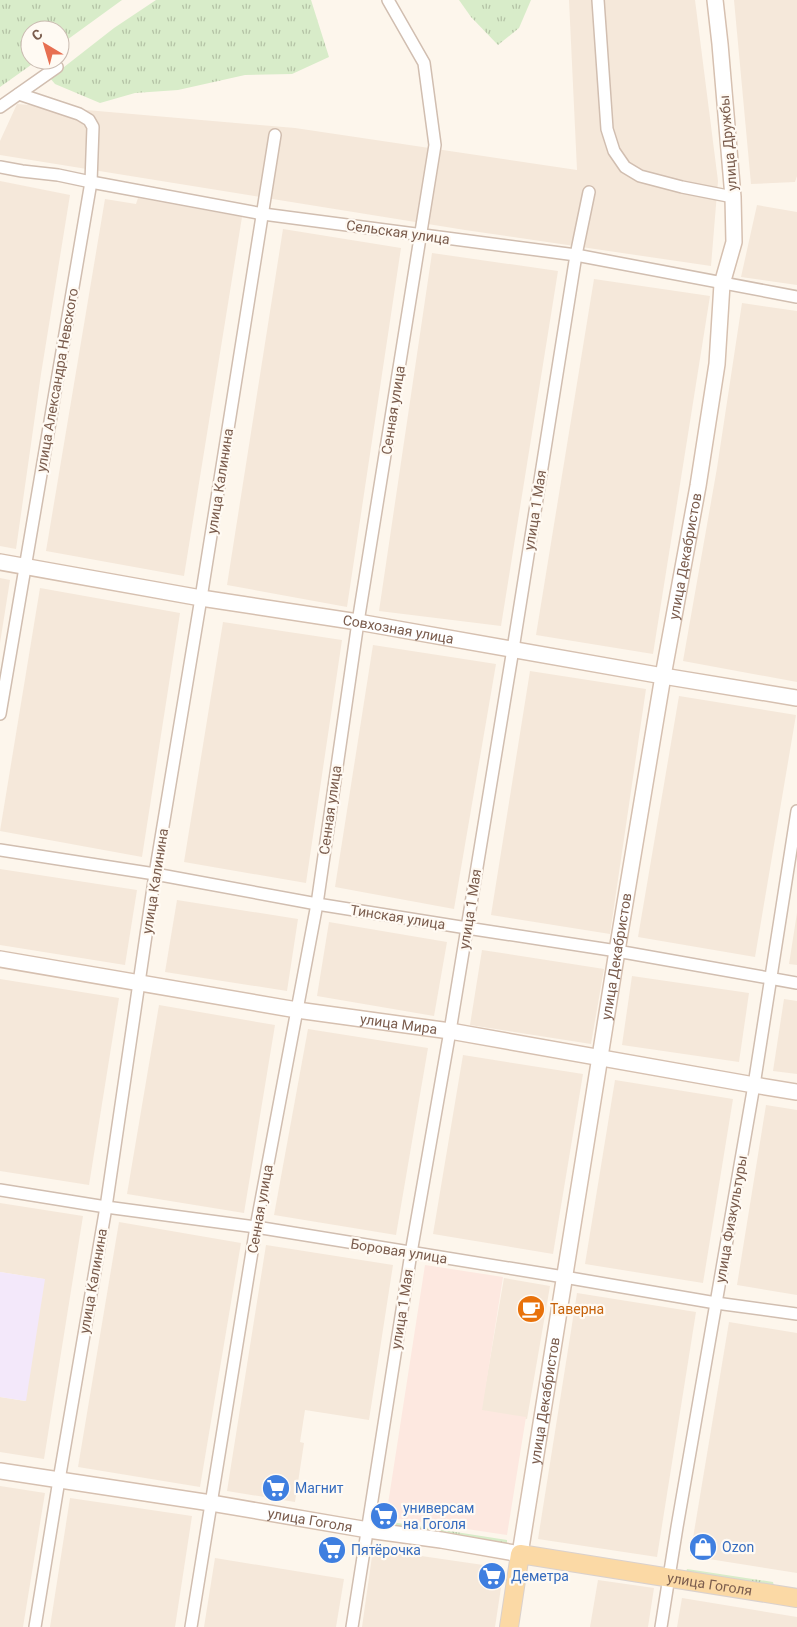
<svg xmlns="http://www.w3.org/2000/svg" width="797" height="1627" font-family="Roboto,sans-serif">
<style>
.residential{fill:#f5e8da}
.commercial{fill:#fde8e0}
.education{fill:#f3e8fa}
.grass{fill:url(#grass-tufts)}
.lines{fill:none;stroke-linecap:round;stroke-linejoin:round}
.street-casing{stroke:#d1beb0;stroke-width:14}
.secondary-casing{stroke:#d6c0b0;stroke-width:18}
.primary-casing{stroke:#dad1cd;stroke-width:20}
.street{stroke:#fff;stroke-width:11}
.secondary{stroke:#fff;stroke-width:15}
.primary{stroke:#fbd9a5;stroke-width:18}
.labels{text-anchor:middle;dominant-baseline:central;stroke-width:4.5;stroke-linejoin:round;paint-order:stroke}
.street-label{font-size:14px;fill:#7a5c4d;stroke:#fffaf3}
.food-label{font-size:14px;fill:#c56008;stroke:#fffaf3;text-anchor:start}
.shop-label{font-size:14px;fill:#366cbe;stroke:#fffaf3;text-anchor:start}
</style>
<defs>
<pattern id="grass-tufts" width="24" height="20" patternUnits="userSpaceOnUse" patternTransform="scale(1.25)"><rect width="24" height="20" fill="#d8ecc9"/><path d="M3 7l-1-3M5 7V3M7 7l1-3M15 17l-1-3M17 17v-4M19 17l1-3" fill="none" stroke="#b4c2a5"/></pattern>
</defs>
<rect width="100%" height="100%" fill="#fdf6ec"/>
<!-- residential -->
<g class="residential">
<path d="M569,0H695L718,181L711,266L465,230L0,155V141L17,104L295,128L577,170Z"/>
<path d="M734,0H797V176L795,182L751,184Z"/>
<path d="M0,181L70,195L41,374L16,549L0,546Z"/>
<path d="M138,198L242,217L184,576L46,551L105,199L136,204Z"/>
<path d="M757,205L797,212V285L741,277Z"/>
<path d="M283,229L401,248L347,607L227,585Z"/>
<path d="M432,253L558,271L501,626L379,611Z"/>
<path d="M594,279L710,296L653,654L536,635Z"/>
<path d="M742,303L797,311V682L683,661L717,468Z"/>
<path d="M0,578L10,580L0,643Z"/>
<path d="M40,588L180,613L142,857L0,831Z"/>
<path d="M223,622L342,640L306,883L184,862Z"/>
<path d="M373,645L496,664L454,909L335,887Z"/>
<path d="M530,671L646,689L610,934L491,915Z"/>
<path d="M679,696L796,715L755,957L638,937Z"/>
<path d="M0,869L137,890L125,965L0,945Z"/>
<path d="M177,900L298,919L287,991L165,972Z"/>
<path d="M797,913V965L789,964Z"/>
<path d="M329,922L447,942L434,1016L317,996Z"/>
<path d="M482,950L604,969L591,1044L470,1025Z"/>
<path d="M632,976L749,993L739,1062L622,1045Z"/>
<path d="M0,979L119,998L89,1185L0,1171Z"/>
<path d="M784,999L797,1001V1074L773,1071Z"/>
<path d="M159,1005L275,1025L244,1213L127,1194Z"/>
<path d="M308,1029L428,1048L396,1235L274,1215Z"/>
<path d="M463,1055L583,1074L553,1254L433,1234Z"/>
<path d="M615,1080L733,1099L703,1283L585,1264Z"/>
<path d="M766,1105L797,1110V1295L737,1285Z"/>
<path d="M0,1203L83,1216L44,1459L0,1452V1397L25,1401L44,1279L0,1272Z"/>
<path d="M119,1222L241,1243L200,1487L78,1467Z"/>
<path d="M266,1245L393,1265L369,1420L305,1410L300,1442L304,1443L295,1502L227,1491Z"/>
<path d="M504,1278L550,1286L527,1419L481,1411Z"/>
<path d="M577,1293L696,1312L657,1557L538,1539Z"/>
<path d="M729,1322L797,1333V1573L690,1556Z"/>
<path d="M0,1486L45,1493L23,1627H0Z"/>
<path d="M70,1498L192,1516L175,1627H50Z"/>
<path d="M373,1549L504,1568L495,1627H362Z"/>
<path d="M215,1558L344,1579L336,1627H204Z"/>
<path d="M598,1580L654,1588L648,1627H590Z"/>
<path d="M682,1598L797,1617V1627H677Z"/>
</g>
<!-- commercial -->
<path class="commercial" d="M425,1265L503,1277L482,1410L526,1417L507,1535L386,1517Z"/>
<!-- education -->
<path class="education" d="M0,1272L45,1279L26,1401L0,1397Z"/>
<!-- grass -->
<g class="grass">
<path d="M0,0H122L60,45V30H30V60H38L0,87Z"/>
<path d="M156,0H311L329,57L292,74L245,75L178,90L135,93L100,103L55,84L50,78L114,28Z"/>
<path d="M459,0H531L519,28L498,45L471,17Z"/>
<path d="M385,1521L507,1540V1544L385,1525Z"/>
<path d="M687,1569L773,1582L774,1586L686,1572Z"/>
</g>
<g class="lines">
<defs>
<g id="street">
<path d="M598,0L607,129L614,151L625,167L640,176L682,187L733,197"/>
<path d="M0,107L57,67"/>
<path d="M0,167L22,171L58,175L91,182L263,214L576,255L797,297"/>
<path d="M0,714L91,182L93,127L89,120L79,114L19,94"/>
<path d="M0,850L155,874L317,904L467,928L617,951L797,983"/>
<path d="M0,1190L106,1207L256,1227L564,1277L716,1303L797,1314"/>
<path d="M35,1627L59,1480L106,1207L155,874L201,598L275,135"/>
<path d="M191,1627L256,1227L317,904L358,622L435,145L424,63L388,0"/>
<path d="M352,1627L411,1253L450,1031L513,649L576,255L589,192"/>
<path d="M661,1627L677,1527L754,1085L797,811"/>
</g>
<g id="secondary">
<path id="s1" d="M0,562L201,598L358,622L663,676L797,698"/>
<path id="s2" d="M0,959L297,1010L450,1031L754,1085L797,1092"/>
<path id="s3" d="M0,1471L211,1503L368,1530L441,1540L520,1554L617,951L663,676L698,486L717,364L722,284L734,242L733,197L720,44L715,0"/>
</g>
<g id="primary">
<path id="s4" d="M509,1627L520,1554L797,1598"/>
</g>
</defs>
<!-- street casing -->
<use href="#street" class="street-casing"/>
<!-- secondary casing -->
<use href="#secondary" class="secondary-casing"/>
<!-- primary casing -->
<use href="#primary" class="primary-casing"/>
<!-- street -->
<use href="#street" class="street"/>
<!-- secondary -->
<use href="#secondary" class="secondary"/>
<!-- primary -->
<use href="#primary" class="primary"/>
</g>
<!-- icons -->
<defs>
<symbol id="cafe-disc" viewBox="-11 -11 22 22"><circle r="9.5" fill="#e8710a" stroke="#fffaf3"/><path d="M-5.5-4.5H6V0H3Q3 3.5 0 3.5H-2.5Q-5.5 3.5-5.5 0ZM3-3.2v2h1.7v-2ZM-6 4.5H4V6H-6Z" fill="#fff"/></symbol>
<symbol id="supermarket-disc" viewBox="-11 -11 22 22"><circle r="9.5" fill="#3f7fe0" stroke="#fffaf3"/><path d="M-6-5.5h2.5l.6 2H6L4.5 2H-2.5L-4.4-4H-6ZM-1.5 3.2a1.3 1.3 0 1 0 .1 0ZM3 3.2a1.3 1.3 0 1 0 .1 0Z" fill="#fff"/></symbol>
<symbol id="shop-disc" viewBox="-11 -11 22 22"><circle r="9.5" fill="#3f7fe0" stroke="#fffaf3"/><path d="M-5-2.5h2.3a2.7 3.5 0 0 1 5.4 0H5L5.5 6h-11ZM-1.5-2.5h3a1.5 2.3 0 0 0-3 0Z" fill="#fff"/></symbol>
</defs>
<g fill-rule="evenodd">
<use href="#cafe-disc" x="515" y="1293" width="32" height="32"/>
<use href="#supermarket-disc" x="260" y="1472" width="32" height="32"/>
<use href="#supermarket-disc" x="368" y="1500" width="32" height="32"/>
<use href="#shop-disc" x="687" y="1531" width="32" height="32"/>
<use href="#supermarket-disc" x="316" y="1534" width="32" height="32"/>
<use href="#supermarket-disc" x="476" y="1560" width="32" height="32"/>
</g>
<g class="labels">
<!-- street labels -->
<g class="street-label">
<text transform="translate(728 143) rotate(-95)">улица Дружбы</text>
<text transform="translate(398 232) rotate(8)">Сельская улица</text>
<text transform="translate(57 380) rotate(-80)">улица Александра Невского</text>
<text transform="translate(393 410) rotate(-81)">Сенная улица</text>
<text transform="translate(220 481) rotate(-81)">улица Калинина</text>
<text transform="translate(535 510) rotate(-81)">улица 1 Мая</text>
<text stroke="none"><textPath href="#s3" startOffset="1538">улица Декабристов</textPath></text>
<text stroke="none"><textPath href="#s1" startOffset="404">Совхозная улица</textPath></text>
<text transform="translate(330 810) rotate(-82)">Сенная улица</text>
<text transform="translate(155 881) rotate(-81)">улица Калинина</text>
<text transform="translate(470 909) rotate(-81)">улица 1 Мая</text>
<text transform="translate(398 917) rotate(9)">Тинская улица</text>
<text stroke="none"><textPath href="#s3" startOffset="1132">улица Декабристов</textPath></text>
<text stroke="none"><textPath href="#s2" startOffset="404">улица Мира</textPath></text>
<text transform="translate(260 1209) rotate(-80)">Сенная улица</text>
<text transform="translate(731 1219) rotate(-80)">улица Физкультуры</text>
<text transform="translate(399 1251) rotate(9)">Боровая улица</text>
<text transform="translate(93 1281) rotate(-80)">улица Калинина</text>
<text transform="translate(402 1309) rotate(-81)">улица 1 Мая</text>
<text stroke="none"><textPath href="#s3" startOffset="682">улица Декабристов</textPath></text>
<text stroke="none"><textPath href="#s3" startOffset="314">улица Гоголя</textPath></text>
<text stroke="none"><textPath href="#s4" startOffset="266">улица Гоголя</textPath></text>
</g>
<!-- food labels -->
<g class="food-label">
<text x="550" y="1309">Таверна</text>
</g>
<!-- shop labels -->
<g class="shop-label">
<text x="295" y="1488">Магнит</text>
<text x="403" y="1508">универсам<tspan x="403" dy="16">на Гоголя</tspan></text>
<text x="722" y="1547">Ozon</text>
<text x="351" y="1550">Пятёрочка</text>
<text x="511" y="1576">Деметра</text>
</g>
</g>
<!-- north arrow -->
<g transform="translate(45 45) rotate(322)"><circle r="24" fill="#fffaf3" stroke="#cabbb1"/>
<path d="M0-4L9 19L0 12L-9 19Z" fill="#e76f51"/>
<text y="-8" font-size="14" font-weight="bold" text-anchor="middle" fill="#7a5c4d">С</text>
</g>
</svg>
